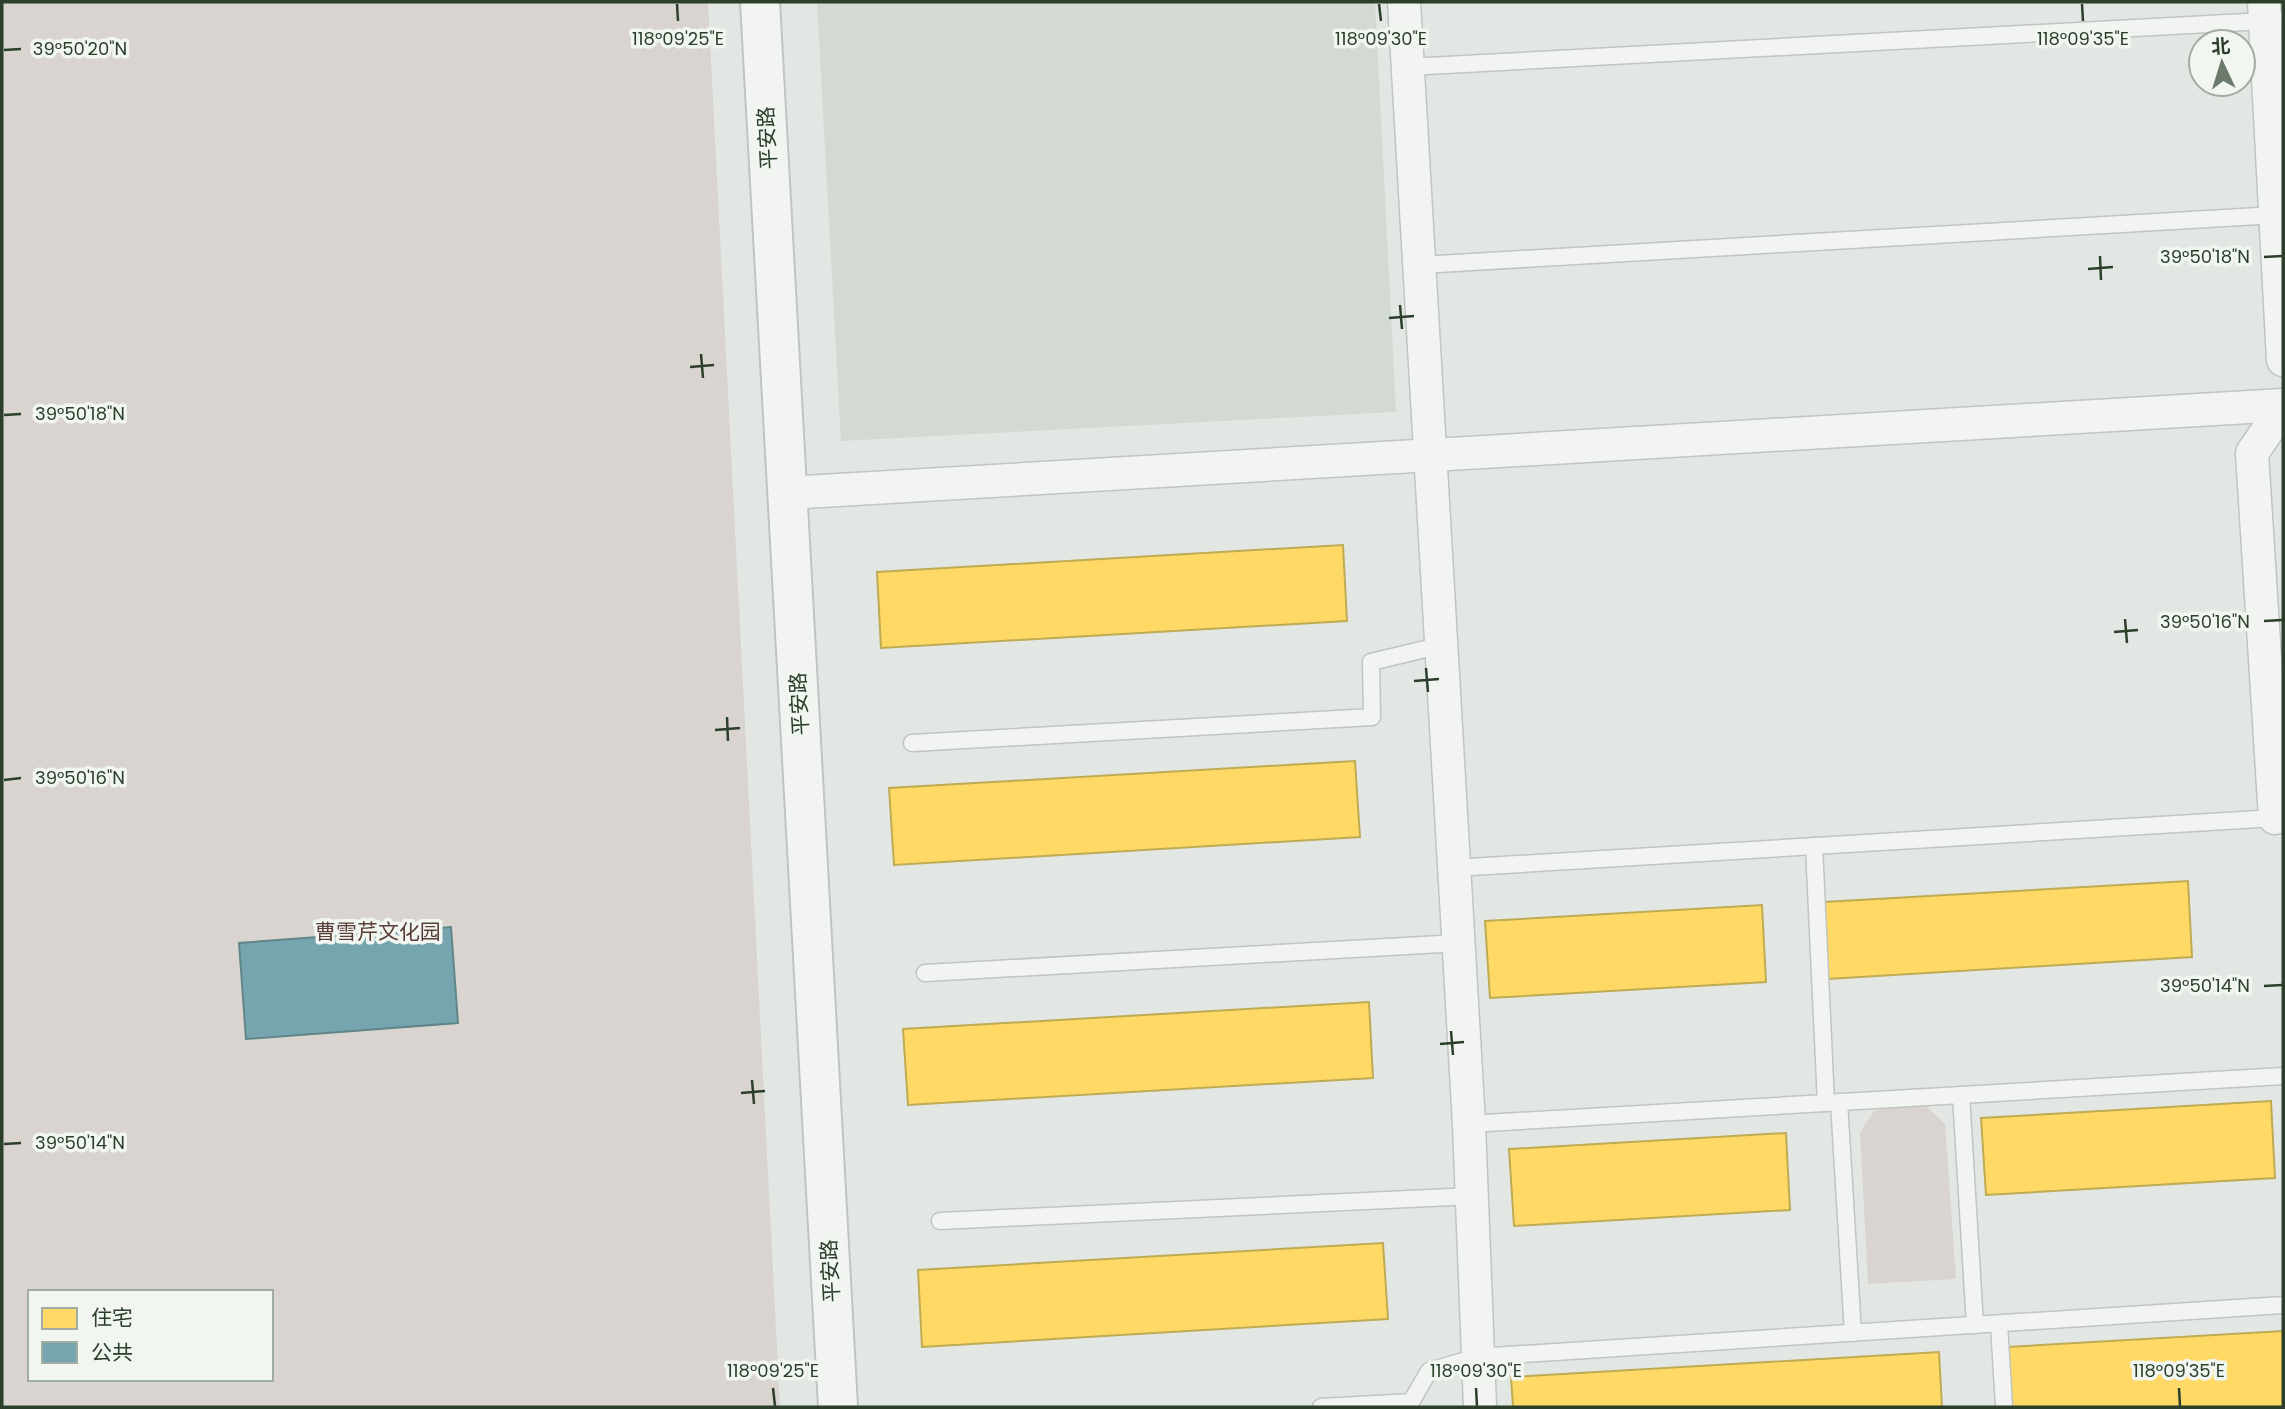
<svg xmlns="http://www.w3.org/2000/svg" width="2285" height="1409" font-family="Poppins,'Noto Sans SC',sans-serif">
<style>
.built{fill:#d2dad1}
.green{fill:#dad4d1;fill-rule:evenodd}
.homes{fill:#ffd966;stroke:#bfab54;stroke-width:2}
.public{fill:#76a5af;stroke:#608687;stroke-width:2}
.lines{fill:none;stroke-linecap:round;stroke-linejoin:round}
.service-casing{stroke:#c1c5c1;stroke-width:19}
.minor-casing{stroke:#c1c5c1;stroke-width:35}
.tertiary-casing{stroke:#c1c5c1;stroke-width:42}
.service{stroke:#f2f4f2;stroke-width:16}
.minor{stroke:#f2f4f2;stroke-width:32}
.tertiary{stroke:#f2f4f2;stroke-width:38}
.ticks{fill:none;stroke:#2b3f2b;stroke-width:2.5}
.labels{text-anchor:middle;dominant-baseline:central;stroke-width:7;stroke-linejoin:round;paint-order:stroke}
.street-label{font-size:21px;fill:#2b3f2b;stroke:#f1f6f1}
.park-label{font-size:21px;fill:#5a3e39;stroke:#f1f6f1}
.ticks-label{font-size:18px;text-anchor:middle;fill:#2b3f2b;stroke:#f1f6f1;stroke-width:7;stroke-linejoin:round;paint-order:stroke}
</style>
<rect width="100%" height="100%" fill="#e3e7e3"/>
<!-- built -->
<path class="built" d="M817,2H1375L1396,412L841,441Z"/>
<!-- green -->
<g class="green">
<path d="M2,2H708L780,1407H2ZM30,1292H271V1379H30Z"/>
<path d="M1924,1104L1945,1124L1956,1279L1868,1284L1860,1133L1873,1112L1894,1105Z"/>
</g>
<!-- homes -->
<g class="homes">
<path d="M1343,545L1347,621L881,648L877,572Z"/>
<path d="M1355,761L1360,837L894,865L889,788Z"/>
<path d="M2188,881L2192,957L1828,979L1824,902Z"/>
<path d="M1762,905L1766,982L1490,998L1485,921Z"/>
<path d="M1369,1002L1373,1078L908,1105L903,1029Z"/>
<path d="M2271,1101L2275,1178L1986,1195L1981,1118Z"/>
<path d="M1786,1133L1790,1210L1514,1226L1509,1149Z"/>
<path d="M1383,1243L1388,1319L922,1347L918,1270Z"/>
<path d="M2283,1331V1407H2010L2007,1347Z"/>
<path d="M1939,1352L1942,1407H1513L1511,1377Z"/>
</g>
<!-- public -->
<path class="public" d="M451,927L458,1023L246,1039L239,943Z"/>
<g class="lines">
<defs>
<g id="service">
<path d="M1408,67L2283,20"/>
<path d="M1421,265L2276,215"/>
<path d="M912,743L1372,717L1371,662L1442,645"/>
<path d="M1814,846L1826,1103"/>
<path d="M1454,868L2275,818"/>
<path d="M925,973L1459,943"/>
<path d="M1961,1095L1975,1325"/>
<path d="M1839,1102L1853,1333"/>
<path d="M1469,1124L2283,1076"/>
<path d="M940,1221L1472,1196"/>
<path d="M1999,1324L2004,1407"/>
<path d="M1321,1407L1411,1402L1429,1371L1477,1357L2283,1305"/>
</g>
<g id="minor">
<path d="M1404,2L1469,1124L1480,1407"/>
<path d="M2264,2L2283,360"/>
<path d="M787,493L2283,405"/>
<path d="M2275,818L2252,453L2283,408"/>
</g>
<path id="tertiary" d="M760,2L838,1407"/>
</defs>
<!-- service casing -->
<use href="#service" class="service-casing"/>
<!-- minor casing -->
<use href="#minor" class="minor-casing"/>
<!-- tertiary casing -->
<use href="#tertiary" class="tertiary-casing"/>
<!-- service -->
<use href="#service" class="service"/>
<!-- minor -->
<use href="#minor" class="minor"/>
<!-- tertiary -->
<use href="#tertiary" class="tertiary"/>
</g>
<!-- ticks -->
<path class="ticks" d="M677,4L678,21M1379,4L1381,21M2082,4L2083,21M4,50L21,49M2100,256L2101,280M2264,257L2282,256M2088,269L2113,267M1400,305L1402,329M1389,318L1414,316M701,354L703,378M690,367L714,365M4,415L21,414M2125,619L2127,643M2264,621L2282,620M2114,632L2138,630M1426,668L1428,692M1414,681L1439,679M727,717L728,741M715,730L740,728M4,780L21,778M2264,986L2282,985M1451,1031L1453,1055M1440,1044L1464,1042M752,1080L754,1104M741,1093L765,1091M4,1144L21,1143M773,1388L775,1406M1476,1388L1477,1406M2179,1388L2180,1406"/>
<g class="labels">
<!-- street labels -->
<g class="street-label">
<text transform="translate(767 138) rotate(-93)">平安路</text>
<text transform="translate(799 704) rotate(-93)">平安路</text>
<text transform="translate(830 1271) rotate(-93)">平安路</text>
</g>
<!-- park labels -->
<g class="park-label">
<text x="378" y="931">曹雪芹文化园</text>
</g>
</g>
<g class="ticks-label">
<text x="678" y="45">118°09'25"E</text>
<text x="1381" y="45">118°09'30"E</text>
<text x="2083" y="45">118°09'35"E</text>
<text x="80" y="55">39°50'20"N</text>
<text x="2205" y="263">39°50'18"N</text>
<text x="80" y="420">39°50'18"N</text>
<text x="2205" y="628">39°50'16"N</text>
<text x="80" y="784">39°50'16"N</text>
<text x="2205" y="992">39°50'14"N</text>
<text x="80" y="1149">39°50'14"N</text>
<text x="773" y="1377">118°09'25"E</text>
<text x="1476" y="1377">118°09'30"E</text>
<text x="2179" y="1377">118°09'35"E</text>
</g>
<!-- border -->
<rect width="2285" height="1409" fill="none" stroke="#2b3f2b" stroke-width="7"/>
<!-- legend -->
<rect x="28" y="1290" width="245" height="91" fill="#f1f6f1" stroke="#a2ada2" stroke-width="2"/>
<rect x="42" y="1308" width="35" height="21" fill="#ffd966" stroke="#a2ada2" stroke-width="2"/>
<text x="91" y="1325" font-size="21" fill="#2b3f2b">住宅</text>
<rect x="42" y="1342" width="35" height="21" fill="#76a5af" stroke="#a2ada2" stroke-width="2"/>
<text x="91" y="1360" font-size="21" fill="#2b3f2b">公共</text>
<!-- north arrow -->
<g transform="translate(2222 63) rotate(356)"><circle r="33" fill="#f1f6f1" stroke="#a2ada2" stroke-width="2"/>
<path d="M0-5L12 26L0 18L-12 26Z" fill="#6b7a6b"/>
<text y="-10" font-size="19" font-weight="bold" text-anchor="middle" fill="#2b3f2b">北</text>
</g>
</svg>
